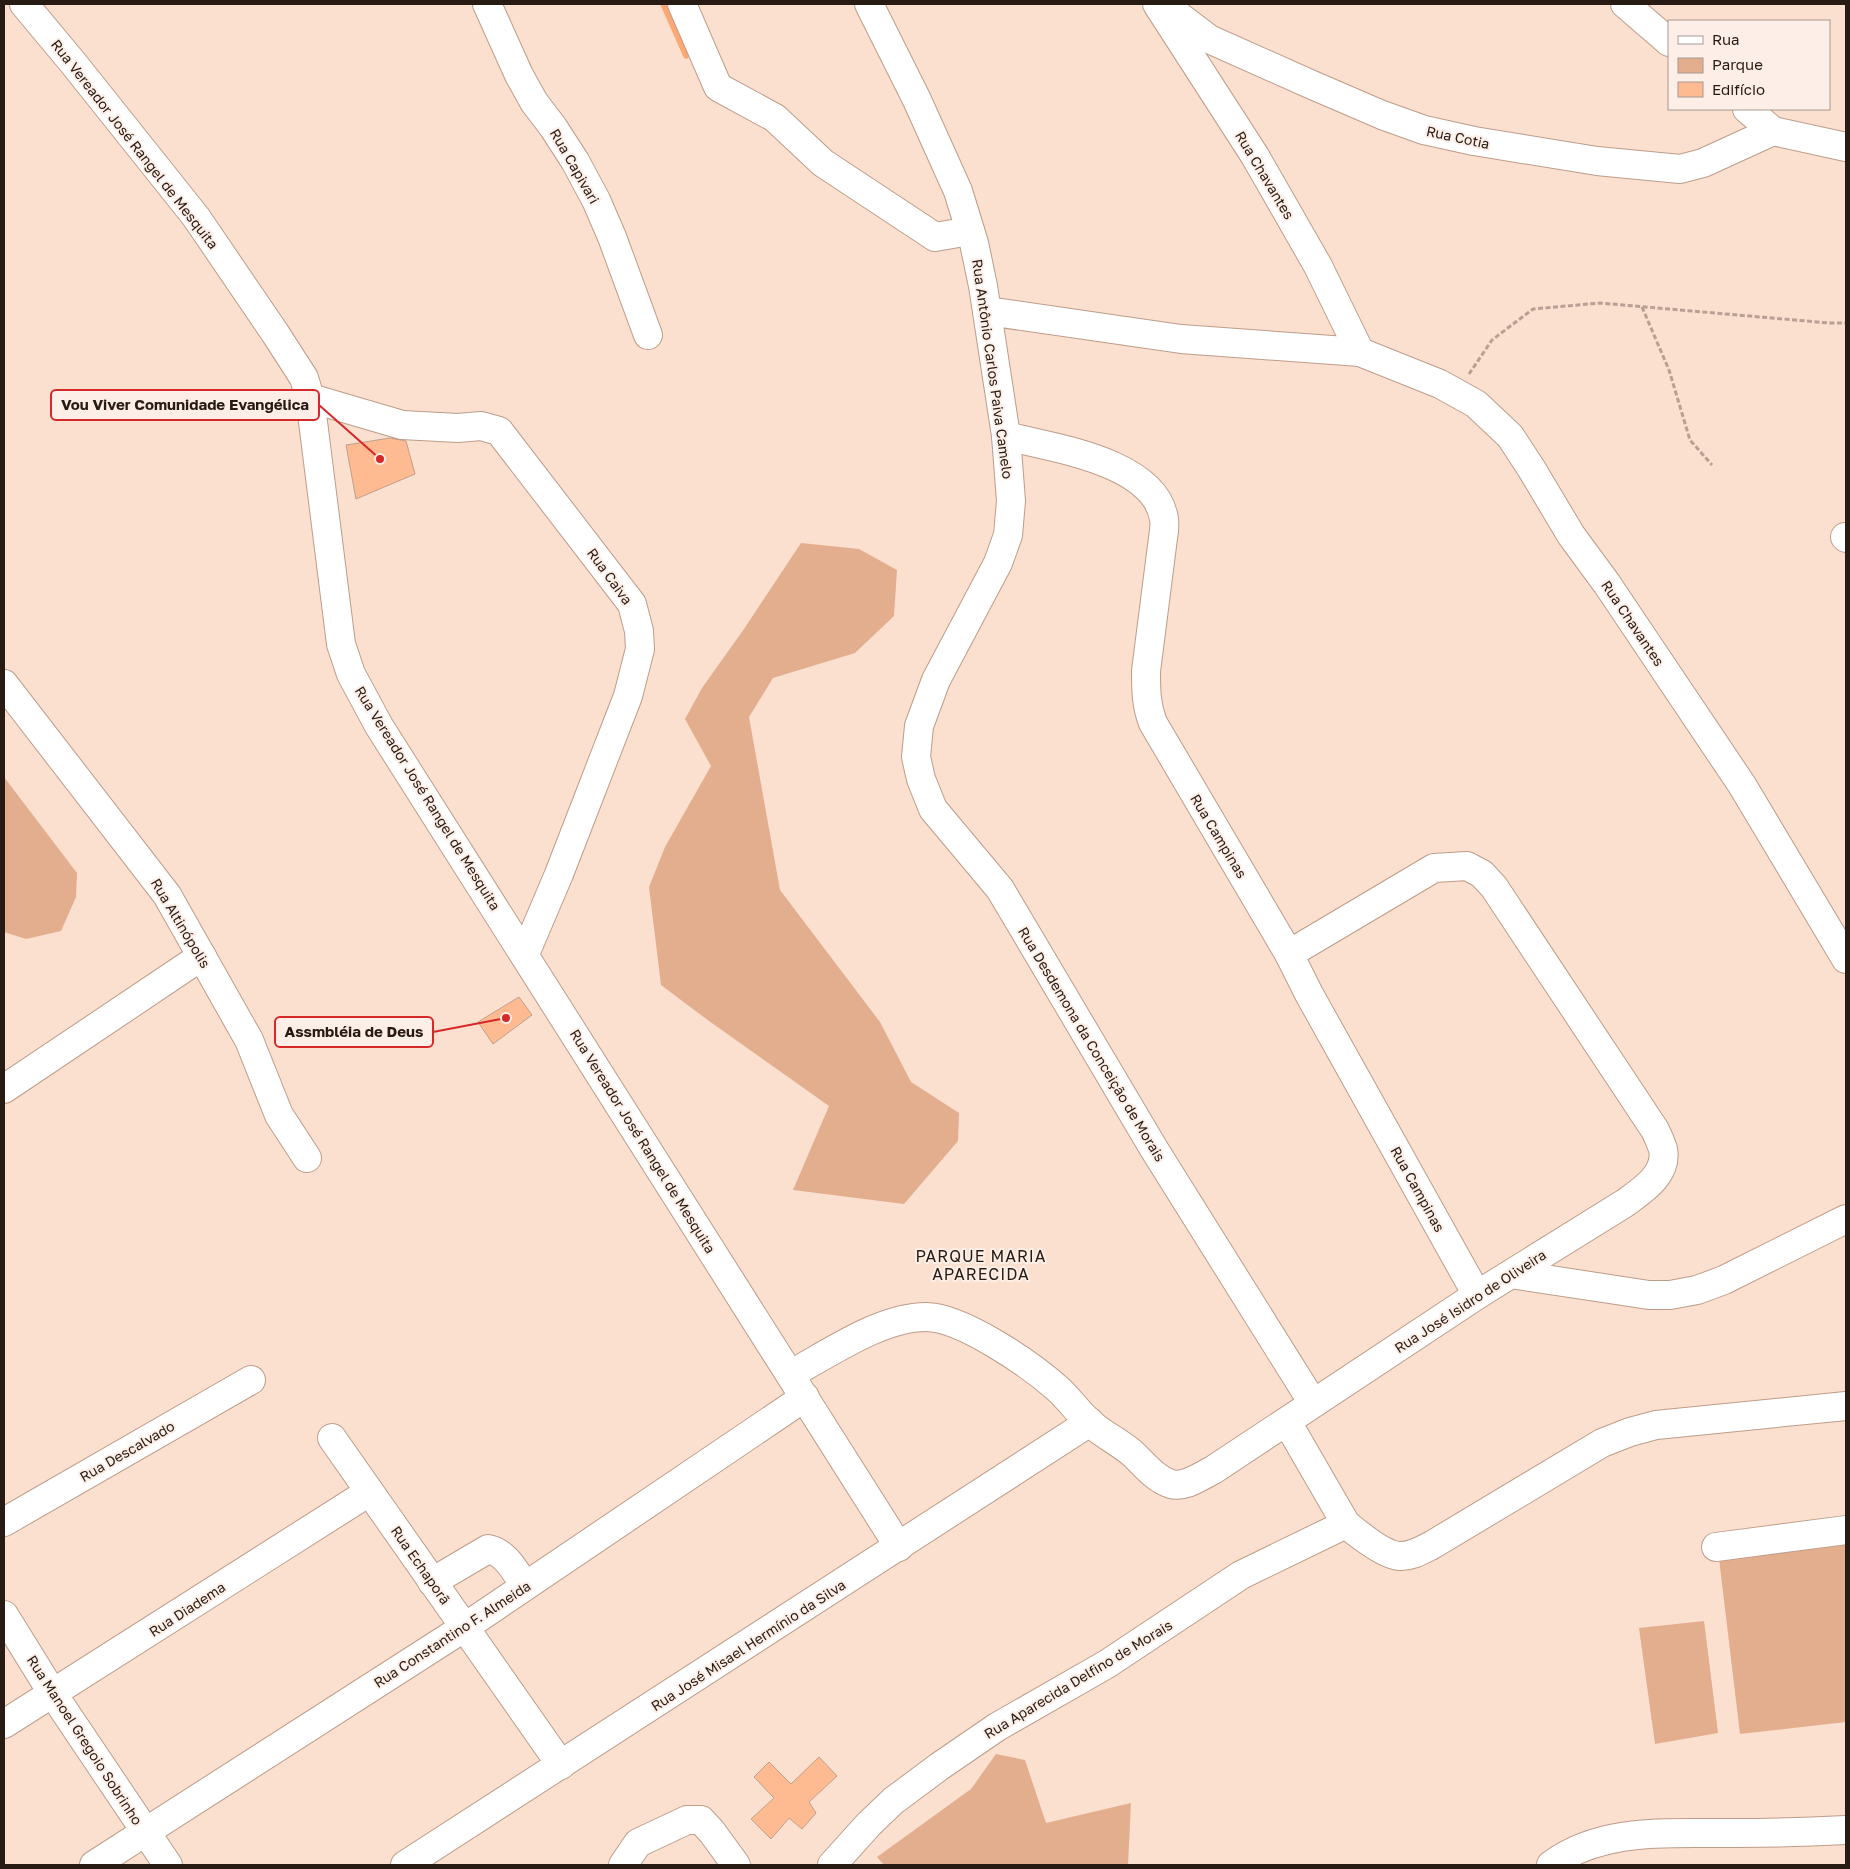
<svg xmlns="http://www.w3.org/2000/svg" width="1850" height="1869" font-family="'Golos Text',sans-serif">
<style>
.green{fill:#e3ae8e}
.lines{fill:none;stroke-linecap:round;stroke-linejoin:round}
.stream{stroke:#fba873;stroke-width:5.5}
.building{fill:#feba90;stroke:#c09f8c}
.minor-casing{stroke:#bd9d8a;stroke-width:30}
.path{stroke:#b8a194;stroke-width:3;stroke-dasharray:5 2.5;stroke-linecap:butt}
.minor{stroke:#fff;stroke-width:28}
.labels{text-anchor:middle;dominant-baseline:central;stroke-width:4;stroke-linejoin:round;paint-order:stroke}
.street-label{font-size:14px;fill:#271b13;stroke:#fdefe7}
.quarter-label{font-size:16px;letter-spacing:1px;fill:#271b13;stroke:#fdefe7}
.leader{fill:none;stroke:#d62828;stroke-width:2}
.callout-dot{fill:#d62828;stroke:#fdefe7;stroke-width:2}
.callout{fill:#fdefe7;stroke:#d62828;stroke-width:2}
.callout-label{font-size:15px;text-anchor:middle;font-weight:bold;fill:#271b13}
</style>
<rect width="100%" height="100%" fill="#fbdfcf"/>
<!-- green -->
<g class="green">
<path d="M801,543L859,549L897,570L894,616L855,653L773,678L749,717L780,890L880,1022L911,1082L959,1113L958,1141L904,1204L793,1190L829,1106L709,1021L661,985L649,887L665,847L711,766L685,719L702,688L744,629Z"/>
<path d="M4,777L77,873L76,897L61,931L26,939L4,932Z"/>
<path d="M1846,1536V1722L1740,1734L1718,1550Z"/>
<path d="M1704,1621L1718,1733L1655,1744L1639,1628Z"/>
<path d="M996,1754L1025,1760L1046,1823L1131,1803L1128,1865H884L877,1857L971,1789Z"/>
</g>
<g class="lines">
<!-- stream -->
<path class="stream" d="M663,4L686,56"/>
</g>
<!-- building -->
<g class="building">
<path d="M390,438L406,441L415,474L356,499L346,445Z"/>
<path d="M519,997L532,1015L493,1044L478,1022Z"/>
<path d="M819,1757L837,1776L809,1802L816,1813L802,1829L789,1818L771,1839L751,1819L774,1798L754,1777L769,1762L791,1784Z"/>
</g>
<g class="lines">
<defs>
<g id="minor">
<path d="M24,4L74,64L196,217L275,333L304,378L310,398L341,644L351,674L379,726L899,1547"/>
<path d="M487,4L519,75L534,102L553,127L575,161L596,200L612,237L648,335"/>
<path d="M682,4L718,87L775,118L823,163L935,237L970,231"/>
<path d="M869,4L917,100L958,191L974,243L983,286L1006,436L1011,501L1008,535L998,563L936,680L919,726L916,757L921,779L933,809L1000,889L1154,1149L1313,1403"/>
<path d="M1157,4L1255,156L1318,266L1360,352L1440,384L1476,404L1510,436L1531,468L1571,535L1607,584L1742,785L1846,959"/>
<path d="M1625,4L1669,42"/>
<path d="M1167,7L1209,39L1310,84L1382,115L1424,130L1474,141L1597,161L1680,169L1703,163L1773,131"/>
<path d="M1747,109L1773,131L1846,147"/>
<path d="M987,311L1181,339L1360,352"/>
<path d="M310,398L402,425L458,428L481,426L499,431L632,604L639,631L640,649L628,696L559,874L525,954"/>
<path d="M1006,436C1052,448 1155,461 1164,519C1165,525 1164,532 1163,538L1146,671C1146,690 1146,705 1153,723L1289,954L1309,994L1477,1295"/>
<path d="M1845,537L1846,538"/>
<path d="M4,684L167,895L249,1040L279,1115L307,1158"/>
<path d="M4,1089L202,956"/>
<path d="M1511,1274L1649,1295H1670L1697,1290L1724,1280L1846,1219"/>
<path d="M791,1374C830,1353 881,1317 926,1317C962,1317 1031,1365 1058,1389C1069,1399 1078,1412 1089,1422C1102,1434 1119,1442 1132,1453C1144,1464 1155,1479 1171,1484C1185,1488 1201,1476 1213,1470L1477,1295L1625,1203C1643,1190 1668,1174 1663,1149C1661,1143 1658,1136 1655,1130L1494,887L1482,874L1467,866L1434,868L1289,954"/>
<path d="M1287,1422L1346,1524C1358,1534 1384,1555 1399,1556C1411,1557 1422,1550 1432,1545L1602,1443L1630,1432L1656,1425L1846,1406"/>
<path d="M332,1438L561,1765"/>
<path d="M4,1522L251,1380"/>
<path d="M1716,1547L1846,1530"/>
<path d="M432,1582L488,1549C506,1552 516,1573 525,1586"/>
<path d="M4,1615L53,1694L168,1865"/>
<path d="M4,1724L369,1492"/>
<path d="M94,1865L465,1627L805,1397"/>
<path d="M405,1865L1090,1422"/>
<path d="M623,1865L638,1843L687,1820H701L712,1832L736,1865"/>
<path d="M832,1865L869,1824L893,1801L940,1766L997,1727L1107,1664L1241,1575L1346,1524"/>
<path d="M1551,1865C1603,1826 1673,1834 1735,1833C1772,1833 1809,1832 1846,1830"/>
</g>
</defs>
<!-- minor casing -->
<use href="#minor" class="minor-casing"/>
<!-- path -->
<g class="path">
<path d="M1642,307L1669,370L1690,440L1712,465"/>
<path d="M1469,374L1492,340L1533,309L1600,303L1829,323H1846"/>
</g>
<!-- minor -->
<use href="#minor" class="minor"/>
</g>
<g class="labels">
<!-- street labels -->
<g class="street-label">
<text transform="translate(1458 137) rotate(12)">Rua Cotia</text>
<text transform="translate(135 144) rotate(52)">Rua Vereador José Rangel de Mesquita</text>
<text transform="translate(575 166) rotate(60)">Rua Capivari</text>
<text transform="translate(1265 175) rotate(59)">Rua Chavantes</text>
<text transform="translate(993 369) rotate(82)">Rua Antônio Carlos Paiva Camelo</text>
<text transform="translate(610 576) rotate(54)">Rua Caiva</text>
<text transform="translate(1633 623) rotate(56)">Rua Chavantes</text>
<text transform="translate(428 798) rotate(58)">Rua Vereador José Rangel de Mesquita</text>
<text transform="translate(1219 836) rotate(59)">Rua Campinas</text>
<text transform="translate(181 923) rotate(59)">Rua Altinópolis</text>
<text transform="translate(1092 1044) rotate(59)">Rua Desdemona da Conceição de Morais</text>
<text transform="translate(643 1141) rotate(58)">Rua Vereador José Rangel de Mesquita</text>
<text transform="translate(1418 1189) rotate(61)">Rua Campinas</text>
<text transform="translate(1470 1301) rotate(-33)">Rua José Isidro de Oliveira</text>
<text transform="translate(127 1451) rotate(-30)">Rua Descalvado</text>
<text transform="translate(421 1565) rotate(55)">Rua Echaporã</text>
<text transform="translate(187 1609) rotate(-33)">Rua Diadema</text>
<text transform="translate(452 1634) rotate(-33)">Rua Constantino F. Almeida</text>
<text transform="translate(748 1645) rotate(-33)">Rua José Misael Hermínio da Silva</text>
<text transform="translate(1078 1679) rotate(-31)">Rua Aparecida Delfino de Morais</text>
<text transform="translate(85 1740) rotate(57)">Rua Manoel Gregoio Sobrinho</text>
</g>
<!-- quarter labels -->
<g class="quarter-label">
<text x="981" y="1256">PARQUE MARIA<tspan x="981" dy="18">APARECIDA</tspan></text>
</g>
</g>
<!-- callouts -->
<path class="leader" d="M380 459L319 405M506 1018L433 1032"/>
<g class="callout-dot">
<circle cx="380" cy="459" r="5"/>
<circle cx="506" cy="1018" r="5"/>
</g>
<g class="callout">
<rect x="51" y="390" width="268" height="30" rx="5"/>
<rect x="275" y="1017" width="158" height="30" rx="5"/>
</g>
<g class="callout-label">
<text x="185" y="410">Vou Viver Comunidade Evangélica</text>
<text x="354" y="1037">Assmbléia de Deus</text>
</g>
<!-- border -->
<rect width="1850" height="1869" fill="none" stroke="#271b13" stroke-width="10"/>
<!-- legend -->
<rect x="1668" y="20" width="162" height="90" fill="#fdefe7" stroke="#a79a92"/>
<rect x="1678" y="36" width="25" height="8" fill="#ffffff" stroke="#a79a92"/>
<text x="1712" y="45" font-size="15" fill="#271b13">Rua</text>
<rect x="1678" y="58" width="25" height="15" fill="#e3ae8e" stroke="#a79a92"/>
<text x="1712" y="70" font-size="15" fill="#271b13">Parque</text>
<rect x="1678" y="82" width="25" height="15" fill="#feba90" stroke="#a79a92"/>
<text x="1712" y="95" font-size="15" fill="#271b13">Edifício</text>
</svg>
